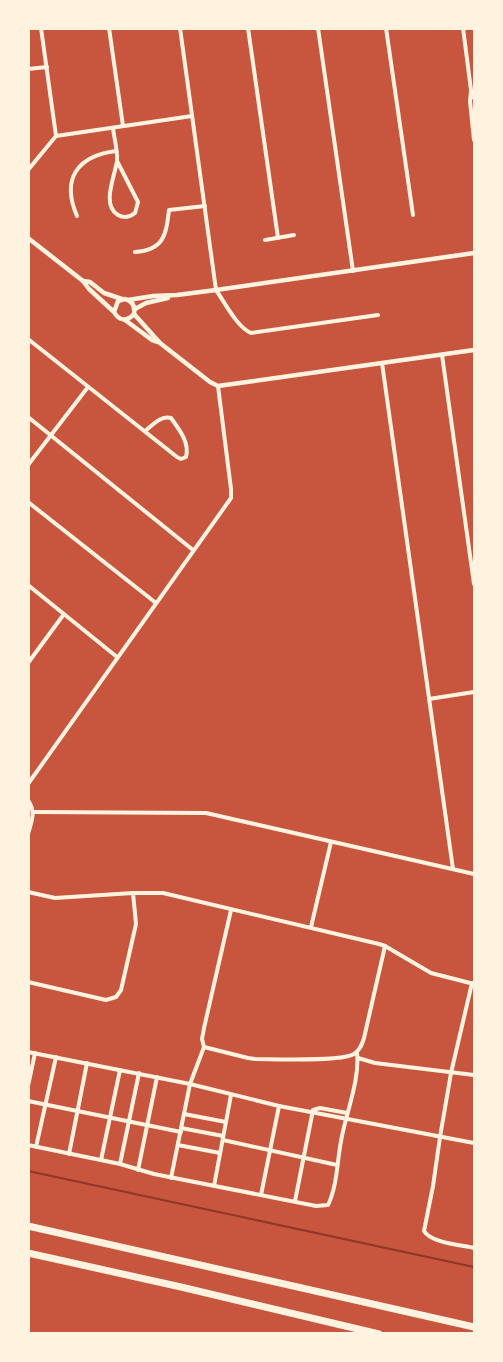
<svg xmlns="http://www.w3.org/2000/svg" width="503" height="1362" font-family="Roboto,sans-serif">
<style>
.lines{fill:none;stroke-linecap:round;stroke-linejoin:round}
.stream{stroke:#8f3625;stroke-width:2}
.minor{stroke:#fff3e0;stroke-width:4}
.tertiary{stroke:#fff3e0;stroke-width:4.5}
.motorway{stroke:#fff3e0;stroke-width:7}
</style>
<rect width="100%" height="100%" fill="#c8553d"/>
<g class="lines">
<!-- stream -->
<path class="stream" d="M28,1171L474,1267"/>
<!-- minor -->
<g class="minor">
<path d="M109,28L123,126"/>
<path d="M180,28L216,290C225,303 237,327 251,333L378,315"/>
<path d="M248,28L278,238"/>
<path d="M318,28L353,271"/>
<path d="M386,28L413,215"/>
<path d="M463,28L471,90L474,98"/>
<path d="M28,69L47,67"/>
<path d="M471,91L470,101L474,140"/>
<path d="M113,128C114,138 118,151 117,161C115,176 101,205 118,215C125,219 130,217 135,213L138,202L117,161"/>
<path d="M56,136L192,116"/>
<path d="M28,170L56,136L41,28"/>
<path d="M77,216C61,179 77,156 116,151"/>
<path d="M265,240L294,235"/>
<path d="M135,252C164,250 166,235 169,210L205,206"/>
<path d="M28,339L177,457L181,459L186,457C190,443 179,429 171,418C161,415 153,425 145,431"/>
<path d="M442,355L474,584"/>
<path d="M382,363L453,869"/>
<path d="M28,417L193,550"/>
<path d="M28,465L88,387"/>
<path d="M28,502L156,603"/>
<path d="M28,585L117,657"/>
<path d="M28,663L64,614"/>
<path d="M429,699L474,692"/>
<path d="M28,784L231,498V489L218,386"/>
<path d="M28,800C36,812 32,820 28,834"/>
<path d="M33,812L206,813L474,874"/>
<path d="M28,892L55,898L133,893H163L379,944L385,946L431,973L474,984"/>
<path d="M231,910L204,1028L202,1039L204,1047L248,1058L255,1059C275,1059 340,1062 354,1054C360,1050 362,1045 364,1038L385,946"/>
<path d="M311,927L331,842"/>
<path d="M28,982L106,1000L116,997L121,990L136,924L133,893"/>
<path d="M472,983L451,1073L440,1137L433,1186L424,1231C431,1243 461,1245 474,1248"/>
<path d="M28,1052L190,1084L279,1106L474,1143"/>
<path d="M358,1058L375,1063L474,1075"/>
<path d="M28,1086L35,1053"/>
<path d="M28,1101L181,1132"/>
<path d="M184,1114L226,1122"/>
<path d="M181,1128L223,1136"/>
<path d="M223,1140L337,1165"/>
<path d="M28,1145L120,1164L154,1174L316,1206L328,1205C338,1184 337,1158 342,1136C347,1111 360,1078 357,1053"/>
<path d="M178,1145L220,1153"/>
<path d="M36,1147L56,1057"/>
<path d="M69,1154L87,1063"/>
<path d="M101,1160L120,1070"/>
<path d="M120,1164L139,1073"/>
<path d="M138,1170L157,1077"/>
<path d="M171,1178L190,1084L204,1047"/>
<path d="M214,1186L231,1095"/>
<path d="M261,1195L279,1106"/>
<path d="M295,1201L313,1110L320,1108L347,1113"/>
</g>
<!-- tertiary -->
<g class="tertiary">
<path d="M28,238L83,281L89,289L114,312C119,321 127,322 134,314C135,307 133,301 125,299L118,301L114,312"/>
<path d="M83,281L90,282L104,293L122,299"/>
<path d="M128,300L153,296L177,295L216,290L474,253"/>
<path d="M135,309L146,303L168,298"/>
<path d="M134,314L160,343L210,382L218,386L474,350"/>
<path d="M125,320L152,340L158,342"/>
</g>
<!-- motorway -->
<g class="motorway">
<path d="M28,1226L474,1327"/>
<path d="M28,1253L181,1287L379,1334"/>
</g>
</g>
<!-- border -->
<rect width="503" height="1362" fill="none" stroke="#fff3e0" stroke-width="60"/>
</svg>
